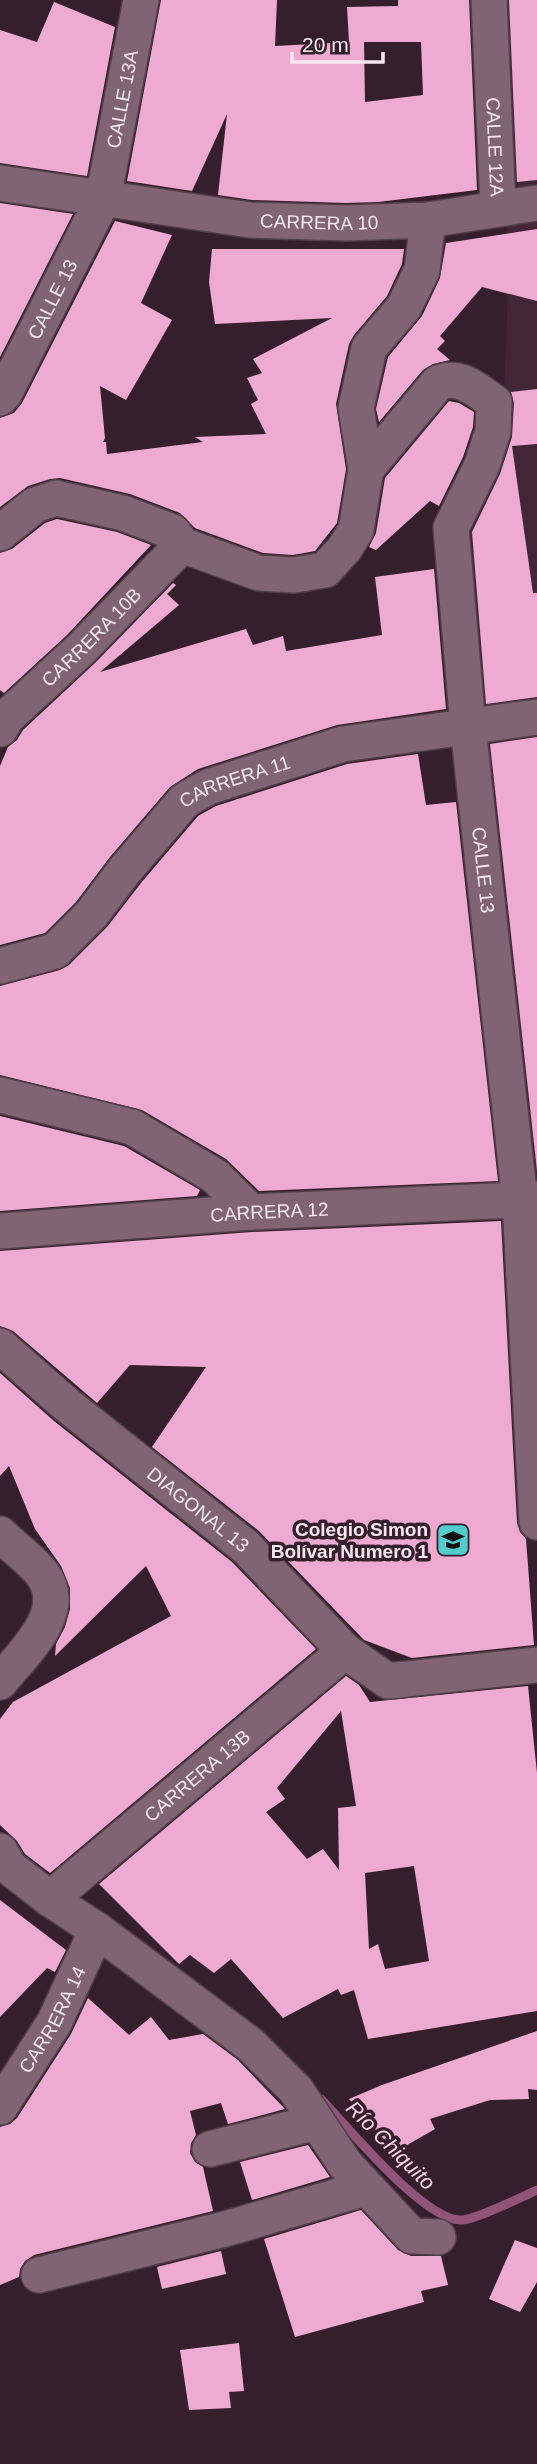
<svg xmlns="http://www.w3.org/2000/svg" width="537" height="2464" font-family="Arial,sans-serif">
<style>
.built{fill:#422536}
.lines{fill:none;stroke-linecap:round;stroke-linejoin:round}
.stream{stroke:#915478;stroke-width:9}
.building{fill:#eeaad1;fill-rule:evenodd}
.minor-casing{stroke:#513e49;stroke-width:38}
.minor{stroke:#806473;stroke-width:35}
.labels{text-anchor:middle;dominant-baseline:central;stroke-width:7;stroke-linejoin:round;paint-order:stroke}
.street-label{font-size:19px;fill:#f7e7f0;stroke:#361f2c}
.poi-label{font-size:19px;font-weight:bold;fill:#f7e7f0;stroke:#361f2c;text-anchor:end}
.water-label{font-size:21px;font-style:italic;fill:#f9d3e8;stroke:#361f2c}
</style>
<rect width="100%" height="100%" fill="#361f2c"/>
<!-- built -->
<path class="built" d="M498,0H537V1418L455,534L502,447L508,285L507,200Z"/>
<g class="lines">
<!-- stream -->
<path class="stream" d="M321,2099C348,2127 425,2222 462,2220C475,2220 522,2197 537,2190"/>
</g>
<!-- building -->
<g class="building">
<path d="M161,0H277L275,46L349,42L347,7L398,6V0H469L477,190L378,202L346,203L252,200L218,195L227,114L192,191L127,181ZM364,42H421L423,95L365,102Z"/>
<path d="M509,0H537V180L517,182Z"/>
<path d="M54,2L115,27L87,176L0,163V30L37,42Z"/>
<path d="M0,203L73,214L0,357Z"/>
<path d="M115,221L172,235L141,303L172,320L126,400L100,386L105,438L103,442H106L107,454L203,442L195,437L266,434L251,404L258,400L247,378L262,373L253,359L332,318L215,324L209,282L212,249H404L402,264L387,296L354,335L349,344L336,404L346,469L337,523L315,551L293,555L263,553L195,528L180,513L130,494L60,478L50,479L28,486L0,507V418L14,413L22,403Z"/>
<path d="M537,229V301L482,287L440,336L445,341L437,349L450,360L433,364L423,370L379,422L376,409L388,357L422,316L440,278L446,243Z"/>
<path d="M537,389V444L512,446L533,593H537V697L486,704L472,532L500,474L512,437L514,403L511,392Z"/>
<path d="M449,401L459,403L474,412L473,427L463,457L439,506L430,501L376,550L369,547L376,533L385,478Z"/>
<path d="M57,519L117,532L151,545L67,635L4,693L0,690V553L12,549L45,523Z"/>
<path d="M434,569L446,709L337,725L198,769L170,787L110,857L76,902L45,933L0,945V766L8,747L17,740L23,730L95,663L173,583L176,585L167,594L179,605L100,672L246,629L253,645L283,636L286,651L382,635L375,577Z"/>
<path d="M537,737V1171L490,744Z"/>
<path d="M418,754L426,805L456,802L498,1181L259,1191L226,1159L142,1110L0,1075V986L60,970L69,965L107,927L141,883L198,816L216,806L347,764Z"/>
<path d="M0,1116L124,1146L200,1190L197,1196L0,1211Z"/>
<path d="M501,1221L517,1523L520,1532L526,1539L534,1645L412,1658L364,1640L259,1531L152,1447L206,1367L130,1365L97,1403L13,1331L0,1326V1251L252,1232Z"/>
<path d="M0,1373L54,1421L232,1562L316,1649L50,1873L25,1854L17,1841L0,1825V1719L13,1702L171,1616L146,1566L55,1656L56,1644L65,1627L70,1609V1588L61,1566L35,1529L9,1466L0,1476Z"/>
<path d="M346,1676L359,1685L370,1702L528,1686L537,1773V2011L368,2039L354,1990L341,1995L338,1989L283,2018L231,1959L214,1973L190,1955L179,1964L99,1884ZM341,1711L356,1806L338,1808L339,1870L323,1849L307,1859L266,1812L285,1799L277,1788ZM414,1866L429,1961L385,1969L378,1944L369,1949L365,1873Z"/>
<path d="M0,1900L66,1950L55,1972L47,1968L0,2017Z"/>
<path d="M88,1998L129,2035L151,2017L169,2040L203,2034L238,2060L285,2109L228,2124L221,2103L190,2111L196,2135L191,2143L190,2153L195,2162L203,2167L213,2211L34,2255L25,2261L20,2269L19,2277L0,2285V2127L10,2124L17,2118L71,2034Z"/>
<path d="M537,2031V2090L528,2089L529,2099L490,2100L430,2119L435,2129L395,2152L349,2099L382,2085Z"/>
<path d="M308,2145L330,2177L252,2200L240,2162Z"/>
<path d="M361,2210L398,2250L411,2256H441L448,2285L421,2291L424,2302L295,2337L264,2239Z"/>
<path d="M515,2240L537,2248V2282L520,2312L489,2299Z"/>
<path d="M221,2251L226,2274L162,2289L157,2267Z"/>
<path d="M239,2343L244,2391L229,2392L231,2408L189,2410L180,2350Z"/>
</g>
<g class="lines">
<defs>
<g id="minor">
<path id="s1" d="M489,0L498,208"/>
<path id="s2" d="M0,183L250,220L346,223L428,220L537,203"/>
<path id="s3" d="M0,398L4,394L103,199L141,0"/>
<path id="s4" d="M366,469L438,383C461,374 476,390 494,402L493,431L482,465L451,528L468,727L520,1201L537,1522"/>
<path d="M0,533L35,505L56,498L123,513L173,532L182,545L259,573L294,575L325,570L345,548L356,530L366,469L356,408L369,348L404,307L422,270L428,220"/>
<path id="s5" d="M0,729L7,717L81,649L182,545"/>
<path id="s6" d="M0,966L55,951L91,915L125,870L185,800L208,787L343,744L537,717"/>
<path d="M0,1095L132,1127L215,1176L251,1212"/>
<path id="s7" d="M0,1231L251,1212L537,1199"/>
<path id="s8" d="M0,1346L67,1405L246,1547L345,1651L388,1681L537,1665"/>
<path d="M0,1534C13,1547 33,1561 43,1575C70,1613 22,1654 0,1682"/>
<path d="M0,1851L9,1867L50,1899L97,1930L251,2045L296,2090L345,2164L412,2236L438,2237"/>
<path id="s9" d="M50,1899L345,1651"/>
<path id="s10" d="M0,2107L54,2023L97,1930"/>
<path d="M210,2149L317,2122"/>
<path d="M39,2275L225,2229L366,2188"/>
</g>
</defs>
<!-- minor casing -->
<use href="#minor" class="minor-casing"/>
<!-- minor -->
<use href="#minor" class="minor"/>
</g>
<!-- icons -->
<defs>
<symbol id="school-square" viewBox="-11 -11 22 22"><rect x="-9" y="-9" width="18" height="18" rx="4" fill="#52cdcc" stroke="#361f2c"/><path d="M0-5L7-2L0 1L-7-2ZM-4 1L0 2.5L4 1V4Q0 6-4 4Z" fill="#111"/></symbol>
</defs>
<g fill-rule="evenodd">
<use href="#school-square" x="434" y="1521" width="38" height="38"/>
</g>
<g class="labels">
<!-- street labels -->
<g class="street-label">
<text stroke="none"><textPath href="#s3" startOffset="326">CALLE 13A</textPath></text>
<text stroke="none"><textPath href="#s1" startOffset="147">CALLE 12A</textPath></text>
<text stroke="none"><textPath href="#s2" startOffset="322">CARRERA 10</textPath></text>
<text stroke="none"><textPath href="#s3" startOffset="112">CALLE 13</textPath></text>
<text stroke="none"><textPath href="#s5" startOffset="130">CARRERA 10B</textPath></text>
<text stroke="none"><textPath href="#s6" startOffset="310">CARRERA 11</textPath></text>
<text stroke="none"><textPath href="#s4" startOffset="653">CALLE 13</textPath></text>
<text stroke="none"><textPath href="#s7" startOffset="270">CARRERA 12</textPath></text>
<text stroke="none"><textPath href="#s8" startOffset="257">DIAGONAL 13</textPath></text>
<text stroke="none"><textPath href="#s9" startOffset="192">CARRERA 13B</textPath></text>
<text stroke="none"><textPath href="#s10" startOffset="102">CARRERA 14</textPath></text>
</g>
<!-- poi labels -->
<g class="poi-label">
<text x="428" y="1529">Colegio Simon<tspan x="428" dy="22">Bolívar Numero 1</tspan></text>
</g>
<!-- water labels -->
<g class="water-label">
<text transform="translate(391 2145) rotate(45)">Río Chiquito</text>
</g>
</g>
<!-- scale -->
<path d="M292 52v10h91v-10" fill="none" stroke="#f7e7f0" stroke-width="3.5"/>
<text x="302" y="52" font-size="21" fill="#f7e7f0" stroke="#361f2c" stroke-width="5" paint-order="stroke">20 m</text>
</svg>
